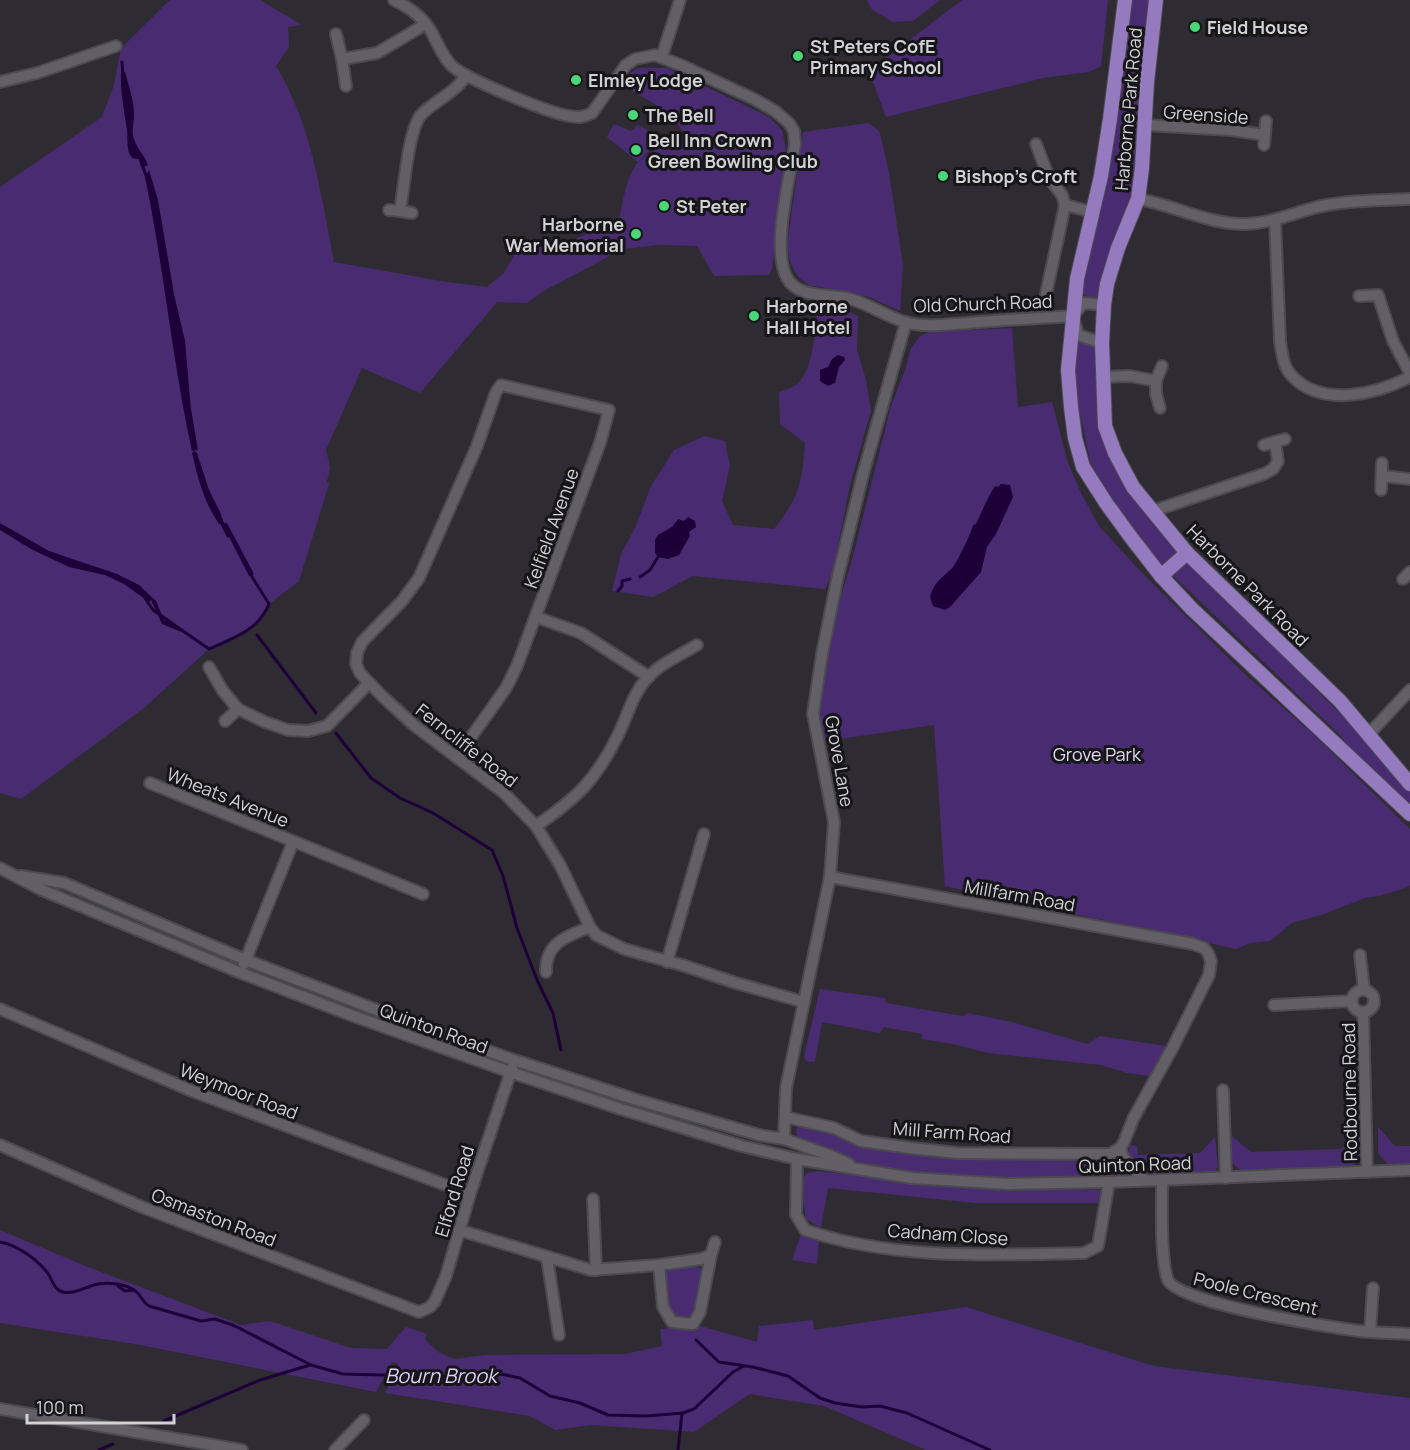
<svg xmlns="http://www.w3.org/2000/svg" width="1410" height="1450" font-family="Manrope,sans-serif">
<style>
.green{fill:#492b71}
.water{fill:#1d0038}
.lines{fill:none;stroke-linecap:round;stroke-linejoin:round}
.stream{stroke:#1d0038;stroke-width:3}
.minor-casing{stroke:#4b4a4e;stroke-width:14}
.major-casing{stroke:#4b4a4e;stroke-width:16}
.minor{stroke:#626066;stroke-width:10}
.major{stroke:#947abe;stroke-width:14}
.poi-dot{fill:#49d778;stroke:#161518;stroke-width:2}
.labels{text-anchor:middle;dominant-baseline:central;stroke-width:6;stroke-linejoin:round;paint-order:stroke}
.poi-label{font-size:18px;font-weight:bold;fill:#d2d1d4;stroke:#161518;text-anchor:start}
.street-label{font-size:18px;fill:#d2d1d4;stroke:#161518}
.park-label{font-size:18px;fill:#e0d9ef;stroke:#161518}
.water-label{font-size:20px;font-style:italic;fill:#dfcffc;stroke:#161518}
</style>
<rect width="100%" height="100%" fill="#2e2c32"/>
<!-- green -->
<g class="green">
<path d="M170,0H260L302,25L288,27L289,47L276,66C312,125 321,195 334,262L447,282L487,287L504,273L519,246L573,240L619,220C623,202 625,181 636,165C643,155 673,140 685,135L674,118L653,103L622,85L631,72L639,68H667L769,117L782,130L786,149L772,269L769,275L714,276L697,246L659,245L623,249L542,292L527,303L497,302L420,393L362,368L326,450L330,467L327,482L329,484L299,581L269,604L252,629L209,649L144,708L21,799L0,793V187L102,117L114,85L121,48Z"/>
<path d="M867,0H940L913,21L893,22L872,10Z"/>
<path d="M962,0H1108L1101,66L1089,72L1043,78L886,117L869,71Z"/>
<path d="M1133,0H1152L1135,194L1102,294L1094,298L1085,296L1081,289L1109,165Z"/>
<path d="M868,123L877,129L880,133L889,173L903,265L900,311L869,297L809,285C793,276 790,263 787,245L803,132Z"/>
<path d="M614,124L631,131L638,125L661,138L638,162L607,137Z"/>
<path d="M839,308L858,316L857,350L866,380L871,411L850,485L833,571L825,589L693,576L653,597L612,591L621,554L635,528L651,486L674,450L704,436L725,441L730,466L722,501L733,525L774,529C800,496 802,483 805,443L780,424L779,392C784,390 792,388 796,385C812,373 815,335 816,317Z"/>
<path d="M1012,328L1018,407L1052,402L1067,460L1081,493L1099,526L1141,572L1248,677L1314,735L1410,829V885L1408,887L1380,896L1365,898L1324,914L1292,923L1270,941L1250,943L1236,949L945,886L934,725L833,740L825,739L820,730L818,716L836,612L852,560L891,406L905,370L911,348L920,336L930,332Z"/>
<path d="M1076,340L1097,346L1115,461L1194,565L1351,725L1410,790V807L1348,747L1342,737L1162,565L1125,520L1091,465L1076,396Z"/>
<path d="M820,989L885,998L886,1003L963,1016L967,1013L1012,1022L1088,1044L1100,1036L1173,1047L1157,1077L1127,1073L1101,1065L988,1053L953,1044L922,1039V1034L884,1027L880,1033L822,1022L815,1062L806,1061L804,1056Z"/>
<path d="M797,1127L988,1156L1116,1157L1131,1170L1132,1176L1058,1179L958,1178L893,1170L851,1160L796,1137Z"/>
<path d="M1378,1127L1395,1146H1410V1164L1388,1165L1378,1153Z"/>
<path d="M1360,1130L1361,1158L1351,1167L1242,1171L1232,1163V1136L1251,1152L1341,1149Z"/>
<path d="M1215,1137L1218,1167L1213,1173L1146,1175L1128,1153L1130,1145L1137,1146L1138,1155L1200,1153Z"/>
<path d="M818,1171L970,1187L1103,1190L1100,1203H975L828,1188L821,1228L806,1219L800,1183L807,1173Z"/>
<path d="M0,1230L88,1267L241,1325L270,1321L351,1348L387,1349L406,1327L427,1334L425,1339L438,1352L454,1359L485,1355L625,1354L662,1346L660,1329L697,1325L757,1342L759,1326L813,1320L814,1330L966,1307L1154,1366L1410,1398V1450H926L824,1406L750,1394L694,1432L591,1425L555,1430L530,1416L385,1393L398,1364L392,1362L376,1392L135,1344L0,1323Z"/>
<path d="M801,1234L819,1241L817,1264L792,1260Z"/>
<path d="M695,1265L701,1269L702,1275L692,1315L677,1320C663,1311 667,1286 666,1271L671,1268Z"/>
</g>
<!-- water -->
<g class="water">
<path d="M121,71L125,72C129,86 134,101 134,115C134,122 132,128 133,135C135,147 144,154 148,165L144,167L138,159L132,158C126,150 128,140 127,130C124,110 120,91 121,71Z"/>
<path d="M149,170L158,200L174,294L185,341L191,409L198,450L192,451C172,360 164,268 145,177Z"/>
<path d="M838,355L844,357L845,360L839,367L835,383L828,386L820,381V370L828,367L832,359Z"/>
<path d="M194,451L197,453L209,490L220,512L224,523H227L254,574L249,576L222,523L219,524C204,502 198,479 192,453Z"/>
<path d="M1001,484L1010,485L1013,497L996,534L987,547L981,572L950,607L945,610L933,606L930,597C935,580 942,579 953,567C956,564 973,530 973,525L976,524C982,511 987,499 995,486L998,487Z"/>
<path d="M688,517L695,521L696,527L689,532L690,536L679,555L668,559L658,557L655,553V540L658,535L672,527L678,519L684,521Z"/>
<path d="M0,523L49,551L117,574L139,585L156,601L164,620L185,631L184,633L162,624L151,600L149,602L124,584L105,575L69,567L31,549L0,530Z"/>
</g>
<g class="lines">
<!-- stream -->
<g class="stream">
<path d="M122,62L123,75"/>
<path d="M141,162L147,178"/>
<path d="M220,520L228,536"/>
<path d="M640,577L650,570L658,557"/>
<path d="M618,591L622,586V581L630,579"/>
<path d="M145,598L153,610L209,649C233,638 258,631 269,604L249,572"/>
<path d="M257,635L316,713"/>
<path d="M336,733L371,778L400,798L433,813L492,850L503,876L517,928L537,980L553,1013L561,1050"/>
<path d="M0,1242C17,1245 35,1258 46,1271C52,1277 53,1290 63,1292C74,1295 87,1286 98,1284C109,1282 125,1284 134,1290C141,1294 142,1302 149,1306L201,1321L215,1319L235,1326L311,1365L343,1374L461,1377L501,1374L520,1378L550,1396L580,1403L608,1415L647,1416L683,1413L694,1409L733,1372L744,1366"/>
<path d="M118,1286L125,1291L133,1290"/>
<path d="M696,1340L719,1362L753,1367L788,1376L820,1398L835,1403L862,1407L880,1406L907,1413L990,1450"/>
<path d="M164,1421L260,1380L310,1365"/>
<path d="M99,1450L113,1444"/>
<path d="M678,1450L682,1413"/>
</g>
<defs>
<g id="minor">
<path d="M394,0C410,8 423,17 432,33C438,44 442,55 451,65C463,78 551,114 570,116C579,118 584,117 592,113L626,65L635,59L655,55L683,66L754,99L775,111L789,123L794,131L795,144C790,177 771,249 787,278C798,298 827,294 846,298C867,302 884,316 905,322C925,328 948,324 968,323C1003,320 1038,318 1073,316"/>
<path d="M336,34L342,59L377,53L426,24"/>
<path d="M662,56L680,0"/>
<path d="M342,59L346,86"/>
<path d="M0,82L37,73L116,46"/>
<path d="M1145,125L1231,130L1265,135"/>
<path d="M1036,144L1049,178L1062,195L1065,205L1093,212"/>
<path d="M1264,145L1266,121"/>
<path d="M1138,199C1174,205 1209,225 1246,224C1275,223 1299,210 1327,205C1354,200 1382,200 1410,199"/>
<path d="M389,210L400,211C404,189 408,131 421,115C435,100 456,93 466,75"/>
<path d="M400,211L412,213"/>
<path d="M1275,220L1280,341C1282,353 1283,367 1292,376C1322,408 1377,394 1410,377"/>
<path d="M1046,294L1065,205"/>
<path d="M1359,296L1378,295L1393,341L1410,373"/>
<path d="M1102,343L1078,335L1073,316L1083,303L1104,305"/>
<path d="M1102,377L1130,376L1156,381V394L1160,408"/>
<path d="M1156,381L1162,366"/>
<path d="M1264,445L1285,439"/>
<path d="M1382,476L1410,479"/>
<path d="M1381,490L1382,463"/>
<path d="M1153,511L1264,474L1273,469L1278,461L1275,442"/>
<path d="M1403,579L1410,572"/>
<path d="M536,617L581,633L649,677"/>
<path d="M209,667L223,691L238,709L265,722L288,730L308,731L327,726L368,684"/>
<path d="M225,721L238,709"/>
<path d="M1369,734L1410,690"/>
<path d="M457,757L506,688L517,666L600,443L609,410L501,385L496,392L477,446L419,578L402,601L362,642L357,653L356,664L360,673L382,696L415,726L504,793L536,826L560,865L590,927L596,935L624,949L682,965L736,983L804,1002"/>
<path d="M150,783L423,894"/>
<path d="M536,826C577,798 596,780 618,735C628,715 632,695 647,678C660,664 680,655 697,645"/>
<path d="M0,868L42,890L241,973L356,1017L510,1072L621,1109L742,1146L797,1159L912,1178L1008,1184L1109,1182L1410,1170"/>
<path d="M21,876L64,883L246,960L424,1028L514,1060L634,1099L759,1135L784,1139L829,1155L849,1164"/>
<path d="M1360,955L1364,989"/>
<path d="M667,962L704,834"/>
<path d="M244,964L293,842"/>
<path d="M546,972C545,943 567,936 590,927"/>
<circle cx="1363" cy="1001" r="11"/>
<path d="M1274,1005L1352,1001"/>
<path d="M0,1009L192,1091L470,1194"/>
<path d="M1363,1012L1367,1172"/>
<path d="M1223,1090L1226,1178"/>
<path d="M785,1117L834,1128L861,1141L910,1148L958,1153L1110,1154L1120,1148L1124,1142L1133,1119L1173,1047L1209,975L1211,961L1208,953L1204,948L1193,944L830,877"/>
<path d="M784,1139L786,1088L830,877L834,822L813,714L822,654L837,580L863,474L906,322"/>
<path d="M0,1145L142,1207L419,1312L430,1307L435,1301L446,1276L470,1194L512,1068"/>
<path d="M1120,1148L1123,1157L1144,1180"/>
<path d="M797,1159L796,1215L805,1230C892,1260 993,1255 1084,1253L1098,1246L1109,1182"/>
<path d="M1162,1180C1162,1203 1160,1261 1168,1280C1179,1304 1338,1329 1369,1332C1383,1333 1396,1333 1410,1334"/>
<path d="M593,1199L596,1270"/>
<path d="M459,1230L591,1270L659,1265"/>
<path d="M711,1255L700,1312L693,1324L672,1322L663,1307L659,1265L701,1259L711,1255L715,1242"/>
<path d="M547,1258L559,1335"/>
<path d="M1370,1332L1373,1288"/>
<path d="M0,1409L242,1450"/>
<path d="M335,1450L364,1420"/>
</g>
<g id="major">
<path d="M1125,0L1110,119L1101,176L1077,279L1068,370L1071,407L1075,438L1083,467L1106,503L1130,536L1161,576L1192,609L1410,814"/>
<path d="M1156,0L1147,82L1142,168L1138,199L1118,248L1107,284L1104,305L1102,343L1105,426L1115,453L1133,487L1187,553L1340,701L1410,784"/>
<path d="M1161,576L1187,553"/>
</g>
</defs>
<!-- minor casing -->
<use href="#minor" class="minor-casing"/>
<!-- major casing -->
<use href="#major" class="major-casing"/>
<!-- minor -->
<use href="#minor" class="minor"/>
<!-- major -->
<use href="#major" class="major"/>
</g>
<!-- markers -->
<g class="poi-dot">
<circle cx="1195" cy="27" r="6"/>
<circle cx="798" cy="56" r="6"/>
<circle cx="576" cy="80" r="6"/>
<circle cx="633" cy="115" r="6"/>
<circle cx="636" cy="150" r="6"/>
<circle cx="943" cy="176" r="6"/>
<circle cx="664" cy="206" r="6"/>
<circle cx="636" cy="234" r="6"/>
<circle cx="754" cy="316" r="6"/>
</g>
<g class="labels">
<!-- poi labels -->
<g class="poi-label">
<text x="1207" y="27">Field House</text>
<text x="810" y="46">St Peters CofE<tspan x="810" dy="21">Primary School</tspan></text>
<text x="588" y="80">Elmley Lodge</text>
<text x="645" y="115">The Bell</text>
<text x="648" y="140">Bell Inn Crown<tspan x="648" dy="21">Green Bowling Club</tspan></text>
<text x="955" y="176">Bishop's Croft</text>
<text x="676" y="206">St Peter</text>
<text x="624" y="224" text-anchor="end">Harborne<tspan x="624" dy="21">War Memorial</tspan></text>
<text x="766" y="306">Harborne<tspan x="766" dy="21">Hall Hotel</tspan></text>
</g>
<!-- street labels -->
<g class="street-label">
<text transform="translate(1128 109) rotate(-85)">Harborne Park Road</text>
<text transform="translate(1206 114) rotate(4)">Greenside</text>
<text transform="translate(983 303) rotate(-2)">Old Church Road</text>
<text transform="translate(551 528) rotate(-70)">Kelfield Avenue</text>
<text transform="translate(1248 585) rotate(45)">Harborne Park Road</text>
<text transform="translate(467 745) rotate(38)">Ferncliffe Road</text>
<text transform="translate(840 761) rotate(80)">Grove Lane</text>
<text transform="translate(228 797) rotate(22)">Wheats Avenue</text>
<text transform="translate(1020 895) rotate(10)">Millfarm Road</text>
<text transform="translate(434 1028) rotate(20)">Quinton Road</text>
<text transform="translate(239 1091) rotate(21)">Weymoor Road</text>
<text transform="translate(1349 1092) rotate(-91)">Rodbourne Road</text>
<text transform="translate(952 1132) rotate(4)">Mill Farm Road</text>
<text transform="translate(1135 1164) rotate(-2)">Quinton Road</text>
<text transform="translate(454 1191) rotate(-73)">Elford Road</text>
<text transform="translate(214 1217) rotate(21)">Osmaston Road</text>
<text transform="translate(948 1234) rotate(4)">Cadnam Close</text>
<text transform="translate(1256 1293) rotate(14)">Poole Crescent</text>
</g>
<!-- park labels -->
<g class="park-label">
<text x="1097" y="754">Grove Park</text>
</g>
<!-- water labels -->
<g class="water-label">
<text x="441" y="1375">Bourn Brook</text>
</g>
</g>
<!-- scale -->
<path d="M27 1414v9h147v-9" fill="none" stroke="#d2d1d4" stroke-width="3"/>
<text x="36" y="1414" font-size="18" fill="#d2d1d4" stroke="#161518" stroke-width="4.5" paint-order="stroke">100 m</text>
</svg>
